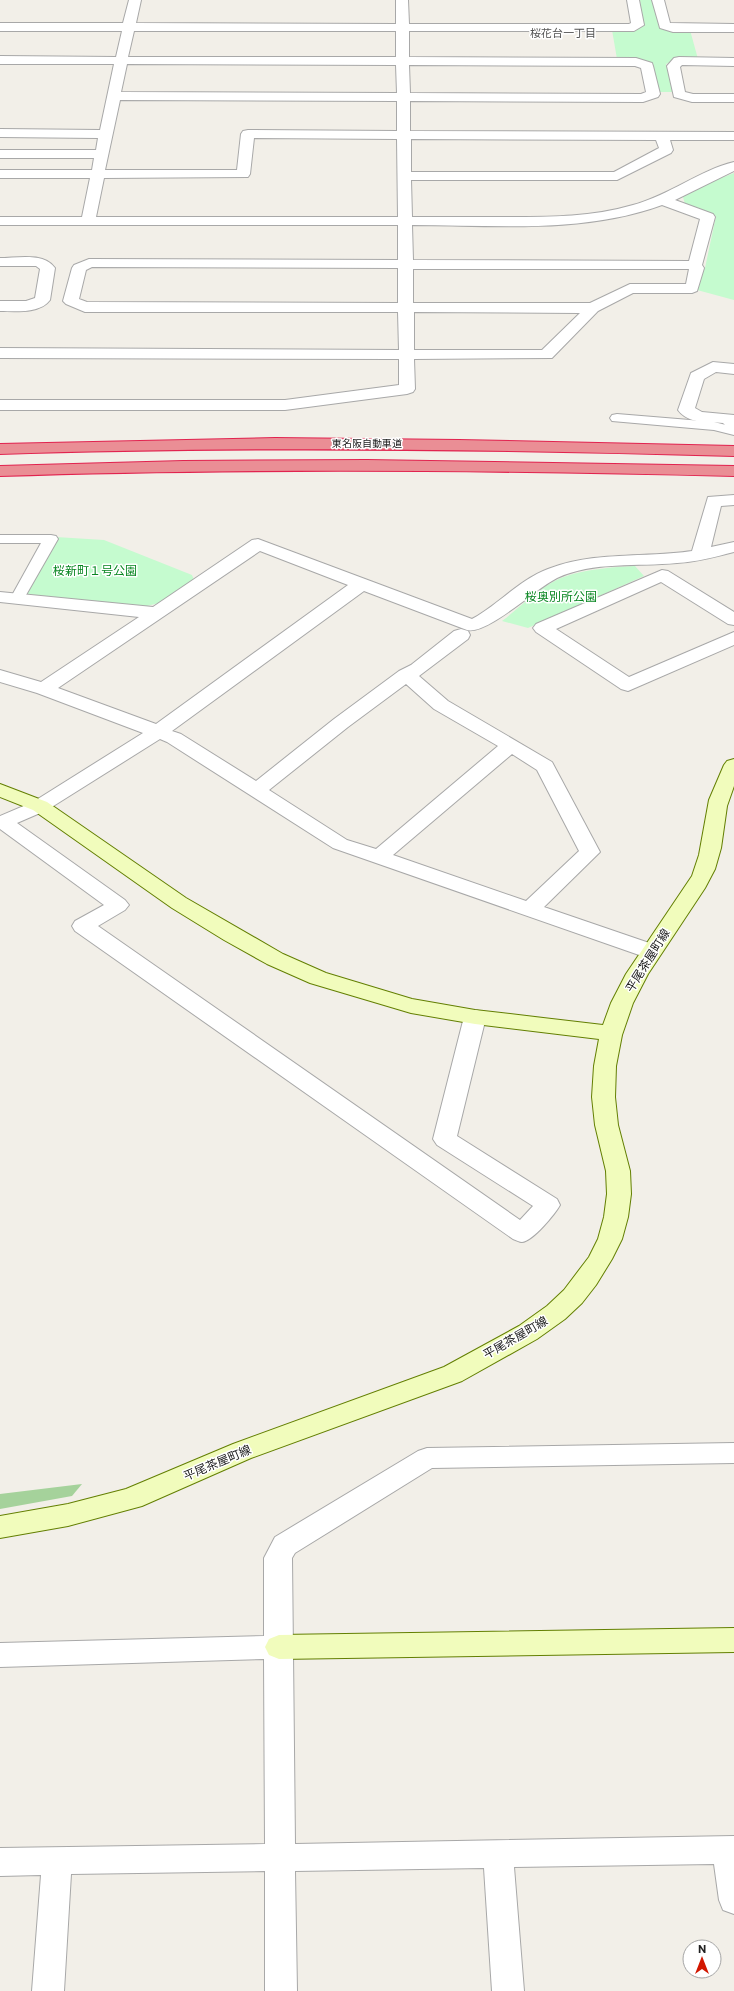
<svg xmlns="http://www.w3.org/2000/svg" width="734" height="1991" font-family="Commissioner,'Noto Sans JP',sans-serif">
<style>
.forest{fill:#a5d29b}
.park{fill:#c5fbcf}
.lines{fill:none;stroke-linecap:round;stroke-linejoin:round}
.lane-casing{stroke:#a8a8a8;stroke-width:2}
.street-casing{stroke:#a8a8a8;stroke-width:2}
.secondary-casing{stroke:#637f02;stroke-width:2}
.highway-casing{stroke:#e1234f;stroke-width:2}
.lane{fill:#fff;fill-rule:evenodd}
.street{fill:#fff;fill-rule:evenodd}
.secondary{fill:#f1fcbc;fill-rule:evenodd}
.highway{fill:#ea8e95;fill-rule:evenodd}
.labels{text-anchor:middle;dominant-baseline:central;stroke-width:3;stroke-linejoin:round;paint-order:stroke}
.far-street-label{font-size:10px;fill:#212121;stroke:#fff}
.far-neighbourhood-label{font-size:11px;fill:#545454;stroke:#fff}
.park-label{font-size:12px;fill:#088621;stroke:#fff}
.street-label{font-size:12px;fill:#212121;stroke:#fff}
</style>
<rect width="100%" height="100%" fill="#f2efe8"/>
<!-- forest -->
<path class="forest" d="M82,1484L72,1496L0,1509V1494Z"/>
<!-- park -->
<g class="park">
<path d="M640,0H653L659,27L669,29L690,30L698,59H677L666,64L673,92H658L653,64L638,59H617L612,30H634L643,26Z"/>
<path d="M734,173V300L697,290L701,268H705L716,216L685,204L683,197L716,180Z"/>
<path d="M56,537L104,540L192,575L194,580L159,603L147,606L25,594Z"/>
<path d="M635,566L644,576L528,628L502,621C518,609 533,593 551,583C572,570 611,567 635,566Z"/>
</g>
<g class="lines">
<defs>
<g id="lane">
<path d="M617,414L714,422L734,427V435L714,430L612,421L610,418L612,415Z"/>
<path d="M0,535H51L56,536L58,539L22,602H12L10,599L41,543H0Z"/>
</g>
<g id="street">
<path d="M129,0H141L136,23L396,24V0H408L409,24H629L631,23L627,0H639L644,25L634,31H409V57L636,58L652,63L653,66L660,94L658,97L643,102L410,101V131L734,132V140H670L673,150L671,153L617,180H411L412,217C444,217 477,217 510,217C552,217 592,217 633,205C670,195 700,170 734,162V171L675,200L713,214L715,217L702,265L704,268L697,291L692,293H633L598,311L552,358L414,359L415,389L413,392L407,394L285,410H0V400H285L399,385V359L0,358V348L399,350L398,312H85L66,304L63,301L72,268L74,265L89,259L398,260V225H0V217H82L90,178H0V170H92L94,158H0V150H96L98,138L0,137V129L100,130L114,64H0V56L116,57L122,31H0V23H123ZM134,31H396V57H128ZM127,64L396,65L397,93L121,92ZM409,65L635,66L641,68L646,92L641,94L410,93ZM120,100L397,101V131L248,130L243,131L241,134L237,170H105ZM254,138L397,139L398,217H96L104,178L248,177L250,174ZM411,139L656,140L659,148L614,172H411ZM662,205L700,219L689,261L413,260L412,225C495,225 583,234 662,205ZM92,267L398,268V303L87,302L79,299L86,270ZM413,269H689L686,284H630L590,303H413ZM414,312L580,313L542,350H414Z"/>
<path d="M652,0H664L670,23L734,24V32H673L660,28Z"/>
<path d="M679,57L734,58V66L682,65L680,67L685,92L693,94H734V102H692L674,97L667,66L674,58Z"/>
<path d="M0,258C17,258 44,252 55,268L50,300C40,314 15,311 0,311V301H26L35,298L40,269L36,266H0Z"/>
<path d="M713,362L734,364V374L716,372L704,379L695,408L702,412L734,415V430L728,428L723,423C708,422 688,424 678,410L691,373Z"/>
<path d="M734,495V505L721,506L711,547L734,542V552C715,557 696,562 677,563C638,567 593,561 557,578C535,589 487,635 467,630L364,591L172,731L181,734L256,781L334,719L399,671L411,665L454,631L461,629L468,631L470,635L468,639L419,676L448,701L552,762L600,852L544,907L658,946L661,951L658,956L650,958L642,956L333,848L167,742L160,739L47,810L17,823L125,900L129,905L125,910L98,926L520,1220L533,1206L437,1145L433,1139L464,1017L467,1012L475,1010L483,1012L486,1017L457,1136L557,1199L560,1205C555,1214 533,1241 522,1242C520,1242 516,1240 513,1239L75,931L72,926L75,921L104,905L0,829V816L33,802L143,733L37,693L0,682V670L41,682L139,617L0,602V592L153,607L252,540L258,539L472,619C498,605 519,580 548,569C594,551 644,558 692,551L708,497ZM260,551L348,585L156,724L58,688ZM406,684L434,709L498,746L376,849L347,840L269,790L348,727ZM512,754L537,770L579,851L526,901L393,855Z"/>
<path d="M662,570L668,571L734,612V625L728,624L661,582L556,629L629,677L734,632V645L628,691L621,689L536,632L533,628L536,624Z"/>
<path d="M734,1443V1463L432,1468L295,1553L292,1558L295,1844L734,1836V1914L723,1910L719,1900L714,1864L514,1867L524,1991H492L484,1868L295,1871L297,1991H265V1871L71,1874L64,1991H32L41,1875L0,1876V1848L265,1844L264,1659L0,1667V1643L264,1636V1558L275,1537L418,1451L427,1448Z"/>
</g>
<g id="secondary">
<path d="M734,759V786L727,806L721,848L715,869L705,888L648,974L633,1003L622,1035L616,1066L615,1097L618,1125L630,1171L631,1194L628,1217L622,1239L612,1259L596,1285L582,1303L565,1319L537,1339L462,1381L251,1458L142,1506L68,1526L0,1538V1516L68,1504L126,1489L233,1444L444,1367L519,1326L547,1306L564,1290L589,1257L598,1239L604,1217L607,1194L606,1171L595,1125L592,1097L594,1066L599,1039L475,1024L411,1013L310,983L267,964L224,940L172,908L33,810L0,797V784L47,802L186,898L283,954L326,973L412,999L475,1010L603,1025L611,1003L626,974L692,876L699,855L709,800L724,765L727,761Z"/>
<path d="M734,1628V1652L279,1659L269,1655L265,1647L269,1639L279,1635Z"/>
</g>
<g id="highway">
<path d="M275,438L459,440L734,446V456C489,449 245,446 0,454V444Z"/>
<path d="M367,460L734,466V476C489,470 245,468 0,476V466L183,461Z"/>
</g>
</defs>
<!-- lane casing -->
<use href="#lane" class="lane-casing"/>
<!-- street casing -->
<use href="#street" class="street-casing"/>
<!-- secondary casing -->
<use href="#secondary" class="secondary-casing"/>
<!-- highway casing -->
<use href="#highway" class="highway-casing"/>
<!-- lane -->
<use href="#lane" class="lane"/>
<!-- street -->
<use href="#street" class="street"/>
<!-- secondary -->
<use href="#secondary" class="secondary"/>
<!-- highway -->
<use href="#highway" class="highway"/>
</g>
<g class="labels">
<!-- far-street labels -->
<g class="far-street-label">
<text x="367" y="443">東名阪自動車道</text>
</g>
<!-- far-neighbourhood labels -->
<g class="far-neighbourhood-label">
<text x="563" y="32">桜花台一丁目</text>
</g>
<!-- park labels -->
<g class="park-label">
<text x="95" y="570">桜新町１号公園</text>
<text x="561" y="596">桜奥別所公園</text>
</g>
<!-- street labels -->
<g class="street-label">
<text transform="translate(647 960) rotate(-58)">平尾茶屋町線</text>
<text transform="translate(515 1337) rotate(-30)">平尾茶屋町線</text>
<text transform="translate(217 1462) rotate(-23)">平尾茶屋町線</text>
</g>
</g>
<!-- north arrow -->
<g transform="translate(702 1959)"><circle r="19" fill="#ffffff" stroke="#a6a6a6"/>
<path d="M0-3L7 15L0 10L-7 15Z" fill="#d21700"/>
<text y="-6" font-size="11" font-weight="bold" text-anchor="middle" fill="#212121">N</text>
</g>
</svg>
